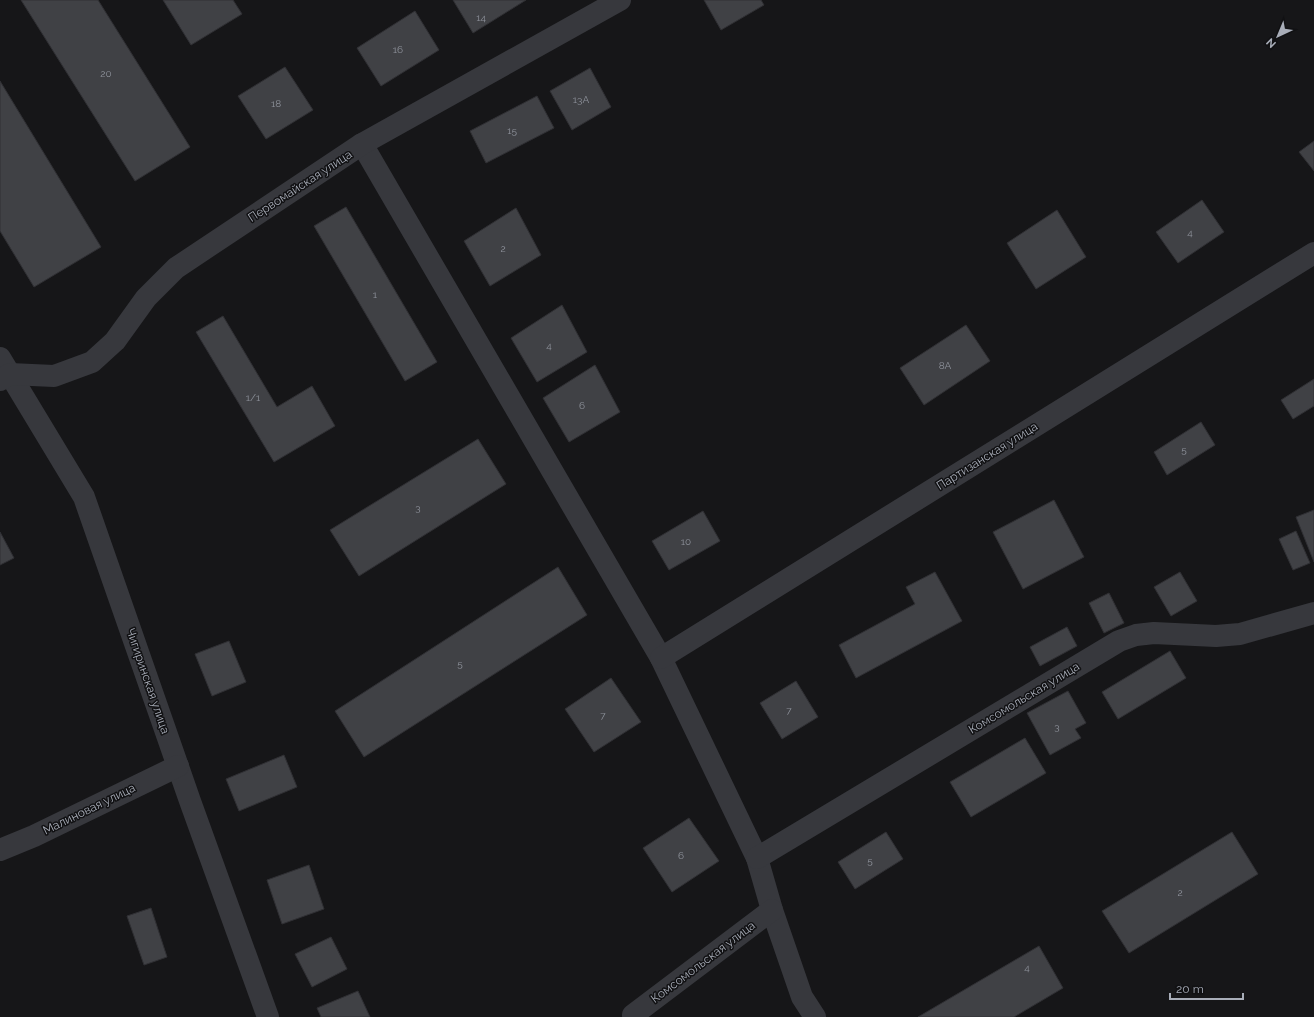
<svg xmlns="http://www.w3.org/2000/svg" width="1314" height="1017" font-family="Raleway,sans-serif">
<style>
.building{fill:#404145;stroke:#303034}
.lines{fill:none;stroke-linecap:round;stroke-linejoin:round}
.street{stroke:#37383d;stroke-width:22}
.labels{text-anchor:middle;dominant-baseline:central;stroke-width:3;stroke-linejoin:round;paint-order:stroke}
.number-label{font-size:10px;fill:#8e929b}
.street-label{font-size:12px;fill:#a8adb8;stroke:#111113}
</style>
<rect width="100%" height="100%" fill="#161618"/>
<!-- building -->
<g class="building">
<path d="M21,0H98L190,147L135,181Z"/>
<path d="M163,0H233L242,14L191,45Z"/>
<path d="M453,0H526L473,33Z"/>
<path d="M704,0H761L764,5L721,30Z"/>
<path d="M415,11L439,50L381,86L357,48Z"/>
<path d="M285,67L313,110L266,139L238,96Z"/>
<path d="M590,68L611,107L572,130L550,91Z"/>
<path d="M0,81L101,247L34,287L0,231Z"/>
<path d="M537,96L554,128L486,163L470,131Z"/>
<path d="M1314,141V171L1299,152Z"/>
<path d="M1202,200L1224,232L1178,263L1156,232Z"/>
<path d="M346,207L437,362L405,381L314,226Z"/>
<path d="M516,208L541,255L490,286L464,241Z"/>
<path d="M1057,210L1086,257L1036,289L1007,243Z"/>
<path d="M562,305L587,352L537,382L511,338Z"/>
<path d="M223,316L277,407L312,386L335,426L274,462L196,332Z"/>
<path d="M966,325L990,361L924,405L900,368Z"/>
<path d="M595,365L620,412L569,442L543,398Z"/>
<path d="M1314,379V406L1293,419L1281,400Z"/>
<path d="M1201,422L1215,445L1167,475L1154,452Z"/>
<path d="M478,439L506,484L359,576L330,530Z"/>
<path d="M1054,500L1084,557L1023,589L993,532Z"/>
<path d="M1314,510V562L1296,517Z"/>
<path d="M703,511L720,541L669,570L652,541Z"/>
<path d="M1296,531L1310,563L1293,570L1279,539Z"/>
<path d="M0,532L14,558L0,565Z"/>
<path d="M558,567L587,615L364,757L335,711Z"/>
<path d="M935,572L962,621L856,678L839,645L915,604L906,587Z"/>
<path d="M1180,572L1197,601L1171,616L1154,587Z"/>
<path d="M1109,593L1124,623L1104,633L1089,603Z"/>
<path d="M1067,627L1077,646L1040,666L1030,647Z"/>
<path d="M229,641L246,682L212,696L195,654Z"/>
<path d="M1170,651L1186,678L1118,719L1102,692Z"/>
<path d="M611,678L641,722L594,752L565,709Z"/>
<path d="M796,681L818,717L782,739L760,703Z"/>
<path d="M1068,691L1086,723L1075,729L1081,738L1050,755L1027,713Z"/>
<path d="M1025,738L1046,773L971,817L950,782Z"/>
<path d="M284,755L297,787L239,811L226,779Z"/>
<path d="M689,818L719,861L672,892L643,848Z"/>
<path d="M886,832L903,859L855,889L838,862Z"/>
<path d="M1232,832L1258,874L1129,953L1102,911Z"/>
<path d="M309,865L324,909L282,924L267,880Z"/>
<path d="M151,908L167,957L144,965L127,916Z"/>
<path d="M331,937L347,969L312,987L295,954Z"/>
<path d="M1039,946L1063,988L1014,1017H918Z"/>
<path d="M358,991L370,1017H321L317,1008Z"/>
</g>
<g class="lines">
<!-- street -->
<g class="street">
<path d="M362,144L661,658L757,858L772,910L802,997L815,1017"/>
<path d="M0,358L84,497L190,801L268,1017"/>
<path d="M0,380L10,374L54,376L92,362L115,341L146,298L176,268L362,144L620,0"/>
<path d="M661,658L1314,253"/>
<path d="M0,850L34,836L178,766"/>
<path d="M757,858L1119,641L1136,635L1154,633L1216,636L1240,634L1314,613"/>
<path d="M633,1015L772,910"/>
</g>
</g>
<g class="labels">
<!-- number labels -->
<g class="number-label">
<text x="481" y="17">14</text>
<text x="398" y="49">16</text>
<text x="106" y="73">20</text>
<text x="581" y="99">13А</text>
<text x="276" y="103">18</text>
<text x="512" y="130">15</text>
<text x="1190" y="232">4</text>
<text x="503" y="248">2</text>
<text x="375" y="294">1</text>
<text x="549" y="345">4</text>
<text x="945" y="365">8А</text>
<text x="253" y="397">1/1</text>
<text x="582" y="405">6</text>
<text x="1184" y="449">5</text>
<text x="418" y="507">3</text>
<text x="686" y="541">10</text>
<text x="460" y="663">5</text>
<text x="789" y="710">7</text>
<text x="603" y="715">7</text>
<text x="1057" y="726">3</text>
<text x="681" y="855">6</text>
<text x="870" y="860">5</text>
<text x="1180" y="892">2</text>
<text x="1027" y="967">4</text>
</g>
<!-- street labels -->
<g class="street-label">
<text transform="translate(300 186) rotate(-33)">Первомайская улица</text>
<text transform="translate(987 456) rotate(-32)">Партизанская улица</text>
<text transform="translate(148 681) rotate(71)">Чигиринская улица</text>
<text transform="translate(1024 698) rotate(-31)">Комсомольская улица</text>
<text transform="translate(89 809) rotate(-26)">Малиновая улица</text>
<text transform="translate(703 962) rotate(-37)">Комсомольская улица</text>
</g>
</g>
<!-- north arrow -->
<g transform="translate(1278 36) rotate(224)" stroke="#111113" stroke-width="3" paint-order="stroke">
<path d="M0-3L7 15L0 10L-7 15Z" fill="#a8adb8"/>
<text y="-6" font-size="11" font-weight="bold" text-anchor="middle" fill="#a8adb8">N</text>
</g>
<!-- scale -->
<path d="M1170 993v6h73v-6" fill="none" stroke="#a8adb8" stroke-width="2"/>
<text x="1176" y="993" font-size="12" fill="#a8adb8" stroke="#111113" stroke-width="3" paint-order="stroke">20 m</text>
</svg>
